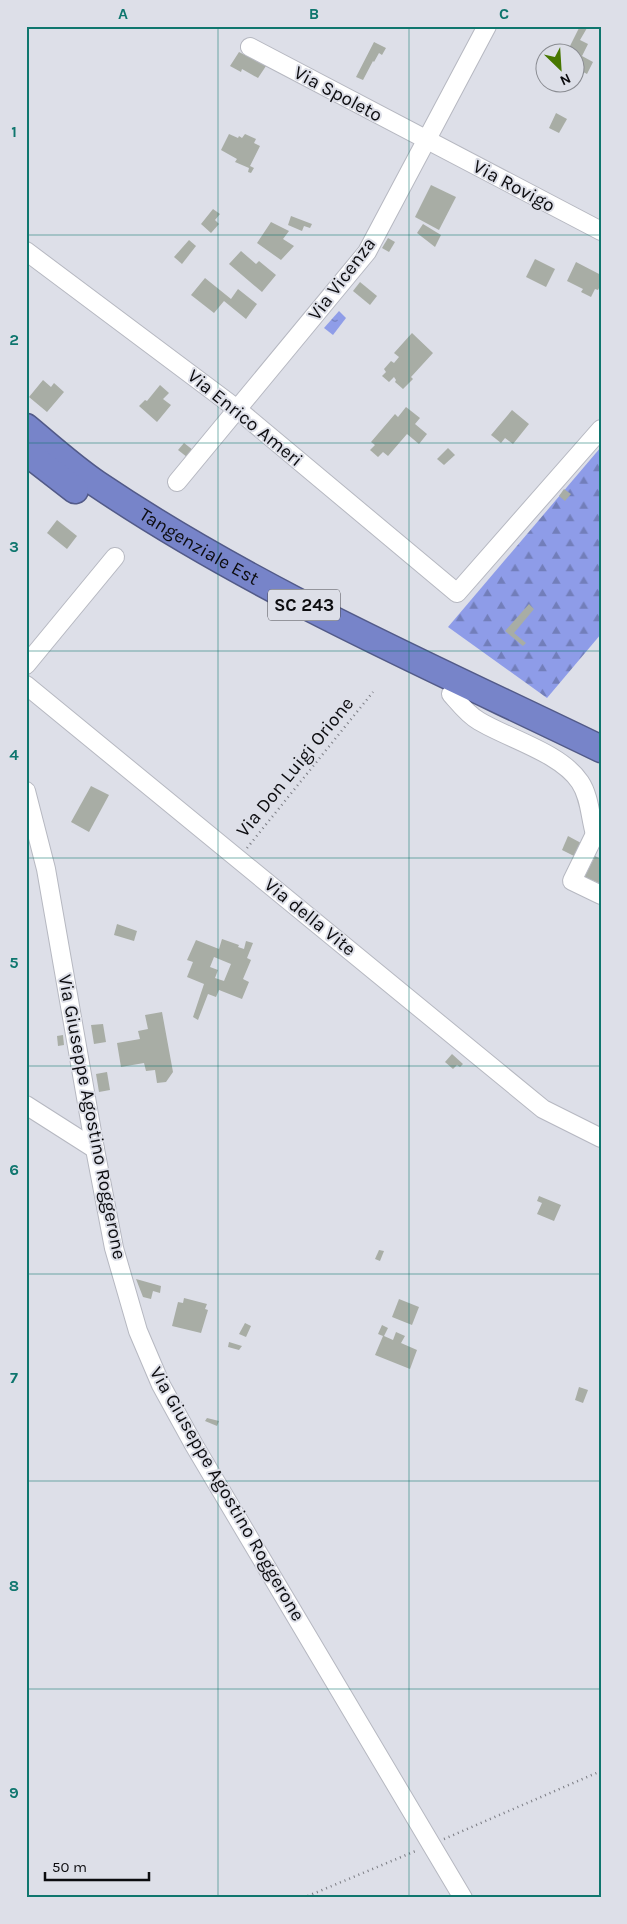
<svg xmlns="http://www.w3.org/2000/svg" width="627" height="1924" font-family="Karla,sans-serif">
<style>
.forest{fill:url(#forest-firs)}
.water{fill:url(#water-ripples)}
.building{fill:#a8ada5;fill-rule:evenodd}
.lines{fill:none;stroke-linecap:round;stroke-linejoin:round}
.minor-casing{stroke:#b6b8c1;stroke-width:20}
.highway-casing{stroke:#525a88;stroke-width:29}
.path{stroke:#7b7c83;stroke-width:2.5;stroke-dasharray:1 4;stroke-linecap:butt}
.minor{stroke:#fff;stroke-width:18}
.highway{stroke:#7784c9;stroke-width:26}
.grid{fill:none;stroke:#0f766e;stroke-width:1;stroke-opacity:0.55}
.labels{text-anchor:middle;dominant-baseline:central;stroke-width:4;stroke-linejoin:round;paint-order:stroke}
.shield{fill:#dddfe8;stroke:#4b4b50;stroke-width:1}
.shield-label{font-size:18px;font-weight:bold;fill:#0c0c0f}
.street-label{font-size:19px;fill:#0c0c0f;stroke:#dddfe8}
.neatline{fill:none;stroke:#0f766e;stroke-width:2}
.grid-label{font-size:16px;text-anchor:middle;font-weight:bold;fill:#0f766e}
</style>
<defs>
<pattern id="forest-firs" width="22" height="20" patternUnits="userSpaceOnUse" patternTransform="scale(1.25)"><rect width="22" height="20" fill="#8e9ce8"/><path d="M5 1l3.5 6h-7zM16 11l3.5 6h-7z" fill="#727eba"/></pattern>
<pattern id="water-ripples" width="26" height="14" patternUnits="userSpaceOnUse" patternTransform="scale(1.25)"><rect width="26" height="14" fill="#8f9de8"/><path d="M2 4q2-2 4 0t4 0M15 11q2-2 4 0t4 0" fill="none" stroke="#737eba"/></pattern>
</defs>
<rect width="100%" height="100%" fill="#dddfe8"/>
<!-- forest -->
<path class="forest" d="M601,447V634L547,698L448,627Z"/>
<!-- water -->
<path class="water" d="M339,311L346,318L333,335L324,328Z"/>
<!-- building -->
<g class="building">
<path d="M580,26L587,28L580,40L588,44L582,56L593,62L587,74L574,67V51L569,48Z"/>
<path d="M374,42L386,48L382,55L379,53L374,62L373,61L363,80L356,77Z"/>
<path d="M239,52L266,66L258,78L242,69L241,72L230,66Z"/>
<path d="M556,113L567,119L559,133L549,128Z"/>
<path d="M229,134L238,138L239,136L242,138L245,134L256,139L254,143L260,146L250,166L254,168L251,173L248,172L249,168L235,162L237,159L221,150Z"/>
<path d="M431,185L456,197L439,230L415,217Z"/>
<path d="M213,209L220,214L215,220L219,224L211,233L201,224Z"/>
<path d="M291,216L312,224L310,228L304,226L302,231L288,225Z"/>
<path d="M271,222L289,231L283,239L294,246L281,260L257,243Z"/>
<path d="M423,224L441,235L435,247L417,233Z"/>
<path d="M388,238L395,242L389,252L382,248Z"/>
<path d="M189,240L196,246L182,264L174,257Z"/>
<path d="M241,251L256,264L259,261L276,275L262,292L229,264Z"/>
<path d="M535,259L555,269L546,287L526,277Z"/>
<path d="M576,262L601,275V284L598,290L595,289L591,297L581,292L583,289L567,281Z"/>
<path d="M205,278L231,299L238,289L257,304L246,319L224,301L214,313L191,295Z"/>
<path d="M360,282L377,296L370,305L353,291Z"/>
<path d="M412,333L433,353L411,377L413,379L403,389L395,382L396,380L394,377L389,382L382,376L386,372L384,369L391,361L394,363L399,357L394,353Z"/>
<path d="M43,380L51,387L54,383L64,392L47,412L29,397Z"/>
<path d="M160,385L169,393L163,399L171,405L157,422L139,406L145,400L147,401Z"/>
<path d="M406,407L420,418L415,424L427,434L419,444L407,434L388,456L383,452L378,457L370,450L375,445L371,442L395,414L398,417Z"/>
<path d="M512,410L529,424L513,444L505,438L501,443L491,435Z"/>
<path d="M184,443L193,450L187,457L178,450Z"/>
<path d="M448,448L455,455L444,465L437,459Z"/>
<path d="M564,489L571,494L565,501L559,496Z"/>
<path d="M57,520L77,536L67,549L47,533Z"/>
<path d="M529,604L534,609L514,633L526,643L523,646L505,631Z"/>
<path d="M91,786L109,795L89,832L71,822Z"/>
<path d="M568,836L581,843L574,856L562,850Z"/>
<path d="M595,856L601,859V884L592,880L590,883L583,880Z"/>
<path d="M117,924L137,931L134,941L114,935Z"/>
<path d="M222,939L239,945L238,947L244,949L246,941L253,943L247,958L251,960L243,979L249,982L242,999L219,990L216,997L208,994L198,1020L193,1017L204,984L187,977L193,962L187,960L196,940L219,949ZM214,957L231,964L224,981L215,978L218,970L210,967Z"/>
<path d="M162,1012L173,1072L166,1082L157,1083L155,1070L146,1071L144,1063L121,1067L117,1043L140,1039L138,1031L148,1029L145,1015Z"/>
<path d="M103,1024L106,1042L94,1044L91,1025Z"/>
<path d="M63,1035L64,1045L58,1046L57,1036Z"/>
<path d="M452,1054L463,1064L460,1067L457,1065L453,1069L445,1062Z"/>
<path d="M107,1072L110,1090L99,1092L96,1074Z"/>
<path d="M539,1196L561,1205L554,1221L537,1214L542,1203L537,1201Z"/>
<path d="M379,1250L384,1251L380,1261L375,1259Z"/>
<path d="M136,1279L161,1286L160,1293L153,1291L151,1299L143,1297Z"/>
<path d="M184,1298L207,1304L205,1309L208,1310L201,1333L172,1326L178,1302L183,1303Z"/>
<path d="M399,1299L419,1307L412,1325L392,1317Z"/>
<path d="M245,1323L251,1326L246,1337L239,1334Z"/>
<path d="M382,1325L388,1328L384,1336L393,1340L396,1332L405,1336L401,1343L417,1350L410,1369L375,1355L383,1336L378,1334Z"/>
<path d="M229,1342L242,1346L239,1350L228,1347Z"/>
<path d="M579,1387L588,1390L583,1403L575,1400Z"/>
<path d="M207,1418L219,1421L217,1426L205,1421Z"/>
</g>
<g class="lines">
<defs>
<g id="minor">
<path d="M250,47L601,231"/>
<path d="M26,251L237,409L457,593L601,429"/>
<path d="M177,482L367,252L487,26"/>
<path d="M26,665L115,557"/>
<path d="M26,685L543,1109L601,1138"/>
<path d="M451,694C459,703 468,715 479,721C509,739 561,753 580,782C590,797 590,817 595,834L601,837"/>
<path d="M26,791L46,869L95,1149L114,1248L138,1331L161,1385L194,1445L463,1898"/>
<path d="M595,834L572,881L601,895"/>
<path d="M26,1105L95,1149"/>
</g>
<g id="highway">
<path id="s1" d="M26,427C49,446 72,467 97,484C254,590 430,666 601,749"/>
<path d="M26,452L75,490"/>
</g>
</defs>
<!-- minor casing -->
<use href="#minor" class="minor-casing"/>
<!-- highway casing -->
<use href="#highway" class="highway-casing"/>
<!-- path -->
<g class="path">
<path d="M247,848L373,692"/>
<path d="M444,1839L601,1771"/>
<path d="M303,1898L418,1850"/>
</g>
<!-- minor -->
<use href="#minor" class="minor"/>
<!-- highway -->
<use href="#highway" class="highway"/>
</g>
<!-- grid -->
<path class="grid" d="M218,26V1898M409,26V1898M26,235H601M26,443H601M26,651H601M26,858H601M26,1066H601M26,1274H601M26,1481H601M26,1689H601"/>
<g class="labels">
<!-- shield labels -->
<rect class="shield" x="268" y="589.5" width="72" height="31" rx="4"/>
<g class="shield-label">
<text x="304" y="605">SC 243</text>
</g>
<!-- street labels -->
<g class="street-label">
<text transform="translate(338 94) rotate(28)">Via Spoleto</text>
<text transform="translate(514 186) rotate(28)">Via Rovigo</text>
<text transform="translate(342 279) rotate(-53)">Via Vicenza</text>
<text transform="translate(245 418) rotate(39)">Via Enrico Ameri</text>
<text stroke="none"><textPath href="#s1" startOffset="211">Tangenziale Est</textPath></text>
<text transform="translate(295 767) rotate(-51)">Via Don Luigi Orione</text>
<text transform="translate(310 917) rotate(39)">Via della Vite</text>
<text transform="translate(92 1117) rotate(79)">Via Giuseppe Agostino Roggerone</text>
<text transform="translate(227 1494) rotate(60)">Via Giuseppe Agostino Roggerone</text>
</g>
</g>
<!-- border -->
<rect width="627" height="1924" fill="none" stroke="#dddfe8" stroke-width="55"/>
<!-- north arrow -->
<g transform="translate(560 68) rotate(155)"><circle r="24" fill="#dddfe8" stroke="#898b91"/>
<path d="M0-4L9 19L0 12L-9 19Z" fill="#477700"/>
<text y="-8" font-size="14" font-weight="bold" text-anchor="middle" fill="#0c0c0f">N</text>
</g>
<!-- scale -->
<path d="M45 1872v8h104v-8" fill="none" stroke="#0c0c0f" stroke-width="2.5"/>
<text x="52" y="1872" font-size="15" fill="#0c0c0f" stroke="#dddfe8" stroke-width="4" paint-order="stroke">50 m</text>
<rect x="28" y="28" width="572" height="1868" class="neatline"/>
<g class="grid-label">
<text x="123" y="19">A</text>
<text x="314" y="19">B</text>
<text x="504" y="19">C</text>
<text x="14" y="137">1</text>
<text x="14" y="345">2</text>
<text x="14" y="552">3</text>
<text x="14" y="760">4</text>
<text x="14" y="968">5</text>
<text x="14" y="1175">6</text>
<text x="14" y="1383">7</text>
<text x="14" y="1591">8</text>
<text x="14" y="1798">9</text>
</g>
</svg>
